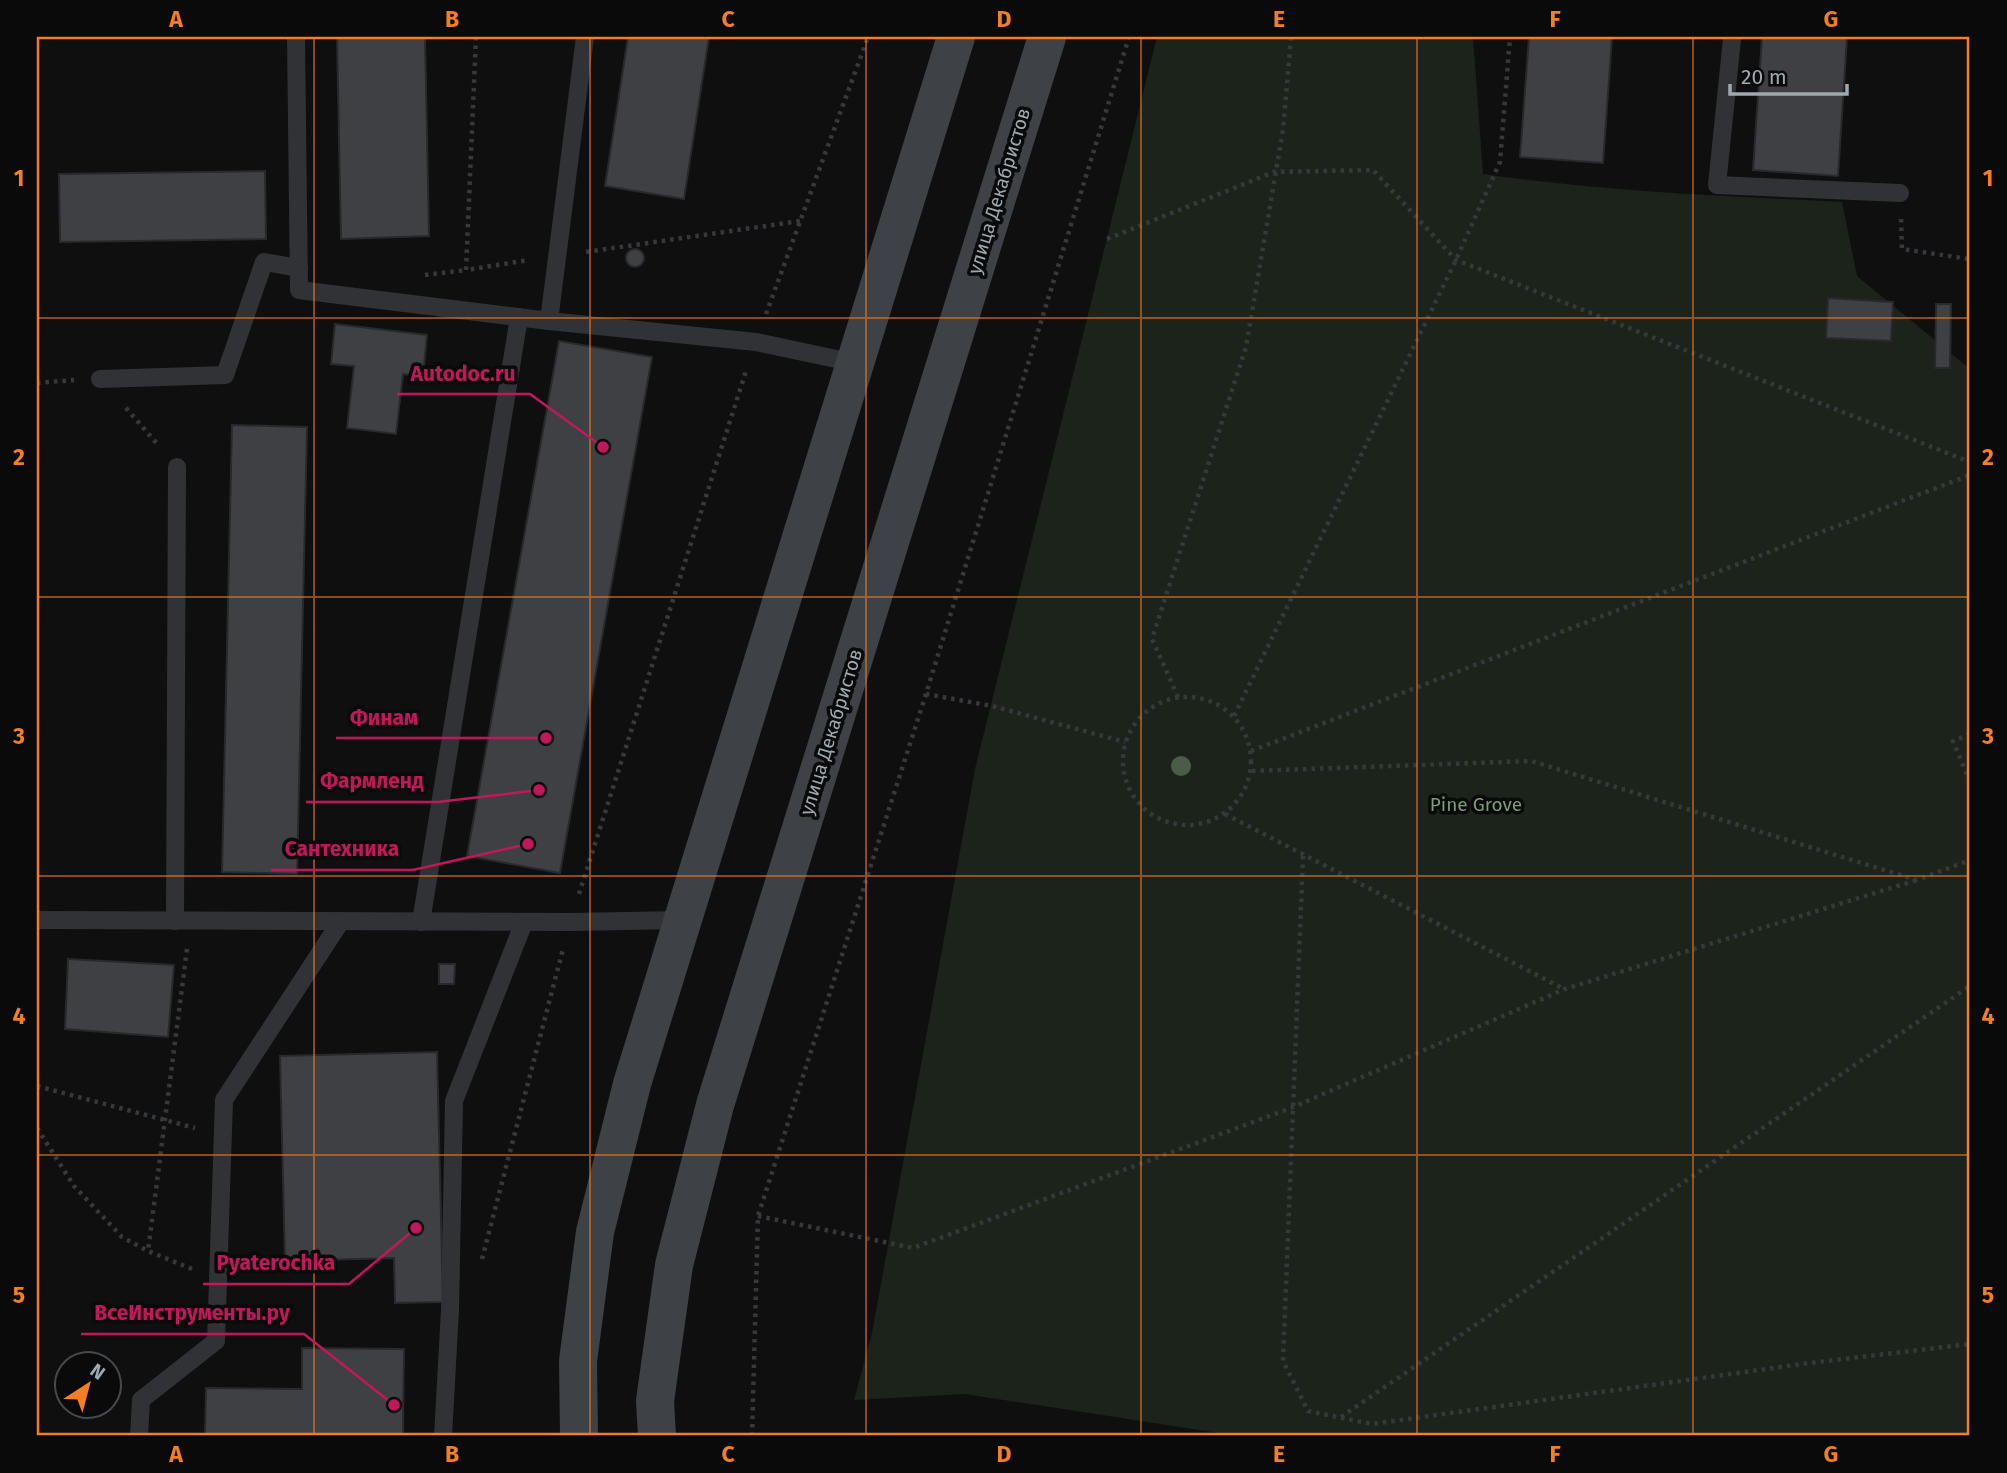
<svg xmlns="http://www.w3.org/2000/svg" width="2007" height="1473" font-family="'Fira Sans',sans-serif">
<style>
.green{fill:#1c231b}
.building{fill:#3e4043;stroke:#29292c;stroke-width:2}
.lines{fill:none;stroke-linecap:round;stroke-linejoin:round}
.path{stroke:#36393c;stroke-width:4.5;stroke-dasharray:3.5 5;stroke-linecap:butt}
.service{stroke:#303235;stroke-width:18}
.secondary{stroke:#3e4145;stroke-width:38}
.tree{fill:#4b5d48}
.grid{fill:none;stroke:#f37e23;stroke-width:2;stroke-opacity:0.55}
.labels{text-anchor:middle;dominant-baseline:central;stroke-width:7;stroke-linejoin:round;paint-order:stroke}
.street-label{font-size:19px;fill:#9fa9b1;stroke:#0a0a0b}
.park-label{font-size:19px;fill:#7c9d76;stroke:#0a0a0b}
.leader{fill:none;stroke:#c2185b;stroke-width:2.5}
.callout-dot{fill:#c2185b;stroke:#0a0a0b;stroke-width:2.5}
.callout-label{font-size:21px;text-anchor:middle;font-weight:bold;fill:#c2185b;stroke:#0a0a0b;stroke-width:7;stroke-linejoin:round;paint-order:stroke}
.neatline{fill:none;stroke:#f37e23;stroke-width:2.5}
.grid-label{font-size:23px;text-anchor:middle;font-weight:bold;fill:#f37e23}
</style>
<rect width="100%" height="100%" fill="#0f0f10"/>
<!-- green -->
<path class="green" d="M1157,37H1473L1483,174C1602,191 1722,196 1842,202L1857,276L1970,369V1436H1238L965,1394L854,1400L872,1333L975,769Z"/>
<!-- building -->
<g class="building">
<path d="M337,37H425L429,236L341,239Z"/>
<path d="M628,37H709L684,199L605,186Z"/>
<path d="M1529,37H1612L1603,163L1520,157Z"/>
<path d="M1762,37H1847L1838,176L1753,170Z"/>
<path d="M265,171L266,239L60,242L59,174Z"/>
<circle cx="635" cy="258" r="9"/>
<path d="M1828,298L1893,302L1891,341L1826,338Z"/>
<path d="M1936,304H1951L1950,368H1935Z"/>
<path d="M335,324L427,335L423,376L403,374L396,434L347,428L354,366L331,364Z"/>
<path d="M559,341L652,357L560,873L467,856Z"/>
<path d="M232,425L307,427L297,874L222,872Z"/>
<path d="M68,959L174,965L168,1037L65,1029Z"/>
<path d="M439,964H455L454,984H439Z"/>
<path d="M437,1052L443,1302L395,1303L394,1258L285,1261L280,1056Z"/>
<path d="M302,1348L404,1349L403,1436H205L206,1388L302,1389Z"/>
</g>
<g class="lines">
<!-- path -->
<g class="path">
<path d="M476,37L466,270L529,260"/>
<path d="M1901,219L1902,249L1969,259L1970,272"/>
<path d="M1107,239L1274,172L1373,170L1456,260L1970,462"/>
<path d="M586,252L800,221"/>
<path d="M1969,259L1970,246"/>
<path d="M425,275L466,270"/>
<path d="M766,314L868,37"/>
<path d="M37,383L74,380"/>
<path d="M126,408L159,446"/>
<path d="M926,694L992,706L1125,742"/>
<circle cx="1187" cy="761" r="64"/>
<path d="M1178,697L1152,639L1246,347L1283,130L1291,37"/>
<path d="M1234,716L1456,260L1500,162L1510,37"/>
<path d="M1970,734L1953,741L1970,782"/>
<path d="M1251,751L1970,475"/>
<path d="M1252,771L1531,761L1917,880L1970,860"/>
<path d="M1225,814L1564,989"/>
<path d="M1303,856L1283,1361L1308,1411L1372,1424L1802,1364L1970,1344"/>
<path d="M579,894L747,368"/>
<path d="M187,949L148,1251L192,1269"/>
<path d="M37,1086L195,1128"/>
<path d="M37,1128L74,1186L122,1237L148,1251"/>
<path d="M758,1216L913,1248L1291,1108L1565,989L1917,880"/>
<path d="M482,1259L563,949"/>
<path d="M1341,1417L1970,986"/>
<path d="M752,1436L758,1216L926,694L1129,37"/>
</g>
<!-- service -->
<g class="service">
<path d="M296,37L299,290L549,321L756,342L855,363"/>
<path d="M1732,39L1717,185L1900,193"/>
<path d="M549,321L585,37"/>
<path d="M100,379L225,375L264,262L299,268"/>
<path d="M37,920L570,922L681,920"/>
<path d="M175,921L177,467"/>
<path d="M421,922L519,317"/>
<path d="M139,1436L141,1400L216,1341L224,1100L341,921"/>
<path d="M443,1436L450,1310L454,1101L524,922"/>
</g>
<!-- secondary -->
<g class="secondary">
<path d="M579,1436L578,1361L595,1232L632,1084L956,37"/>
<path d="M657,1436L655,1401L674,1265L715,1105L1047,37"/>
</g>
</g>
<!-- trees -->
<circle class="tree" cx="1181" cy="766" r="10"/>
<!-- grid -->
<path class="grid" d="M314,37V1436M590,37V1436M866,37V1436M1141,37V1436M1417,37V1436M1693,37V1436M37,318H1970M37,597H1970M37,876H1970M37,1155H1970"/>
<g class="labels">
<!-- street labels -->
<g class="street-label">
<text transform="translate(999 191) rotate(-73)">улица Декабристов</text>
<text transform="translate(831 732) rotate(-73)">улица Декабристов</text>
</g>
<!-- park labels -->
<g class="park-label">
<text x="1476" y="804">Pine Grove</text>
</g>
</g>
<!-- callouts -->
<path class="leader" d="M603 447L530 394H397M546 738L432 738H336M539 790L438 802H306M528 844L413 870H271M416 1228L349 1284H203M394 1405L304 1334H81"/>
<g class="callout-dot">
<circle cx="603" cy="447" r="7"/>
<circle cx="546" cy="738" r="7"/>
<circle cx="539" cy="790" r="7"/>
<circle cx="528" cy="844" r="7"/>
<circle cx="416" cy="1228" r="7"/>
<circle cx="394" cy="1405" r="7"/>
</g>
<g class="callout-label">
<text x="463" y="381">Autodoc.ru</text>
<text x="384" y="725">Финам</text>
<text x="372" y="788">Фармленд</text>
<text x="342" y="856">Сантехника</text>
<text x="276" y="1270">Pyaterochka</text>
<text x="192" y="1320">ВсеИнструменты.ру</text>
</g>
<!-- border -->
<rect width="2007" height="1473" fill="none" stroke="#0a0a0b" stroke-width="77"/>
<!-- north arrow -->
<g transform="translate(88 1385) rotate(36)"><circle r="33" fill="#0a0a0b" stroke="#464a4d" stroke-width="2"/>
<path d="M0-5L12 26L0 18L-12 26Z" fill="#f37e23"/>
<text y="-10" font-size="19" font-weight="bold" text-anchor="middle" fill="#9fa9b1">N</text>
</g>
<!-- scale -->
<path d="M1730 84v10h117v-10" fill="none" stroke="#9fa9b1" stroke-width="3.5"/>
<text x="1741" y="84" font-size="21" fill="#9fa9b1" stroke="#0a0a0b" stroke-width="5" paint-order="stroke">20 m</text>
<rect x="38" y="38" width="1930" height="1396" class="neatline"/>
<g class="grid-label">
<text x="176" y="27">A</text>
<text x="452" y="27">B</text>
<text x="728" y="27">C</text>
<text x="1004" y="27">D</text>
<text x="1279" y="27">E</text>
<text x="1555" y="27">F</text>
<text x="1831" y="27">G</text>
<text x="19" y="186">1</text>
<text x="1988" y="186">1</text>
<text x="19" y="465">2</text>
<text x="1988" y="465">2</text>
<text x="19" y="744">3</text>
<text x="1988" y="744">3</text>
<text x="19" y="1024">4</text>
<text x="1988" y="1024">4</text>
<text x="19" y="1303">5</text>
<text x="1988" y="1303">5</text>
<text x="176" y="1462">A</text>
<text x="452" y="1462">B</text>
<text x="728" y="1462">C</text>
<text x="1004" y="1462">D</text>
<text x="1279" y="1462">E</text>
<text x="1555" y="1462">F</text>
<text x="1831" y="1462">G</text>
</g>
</svg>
